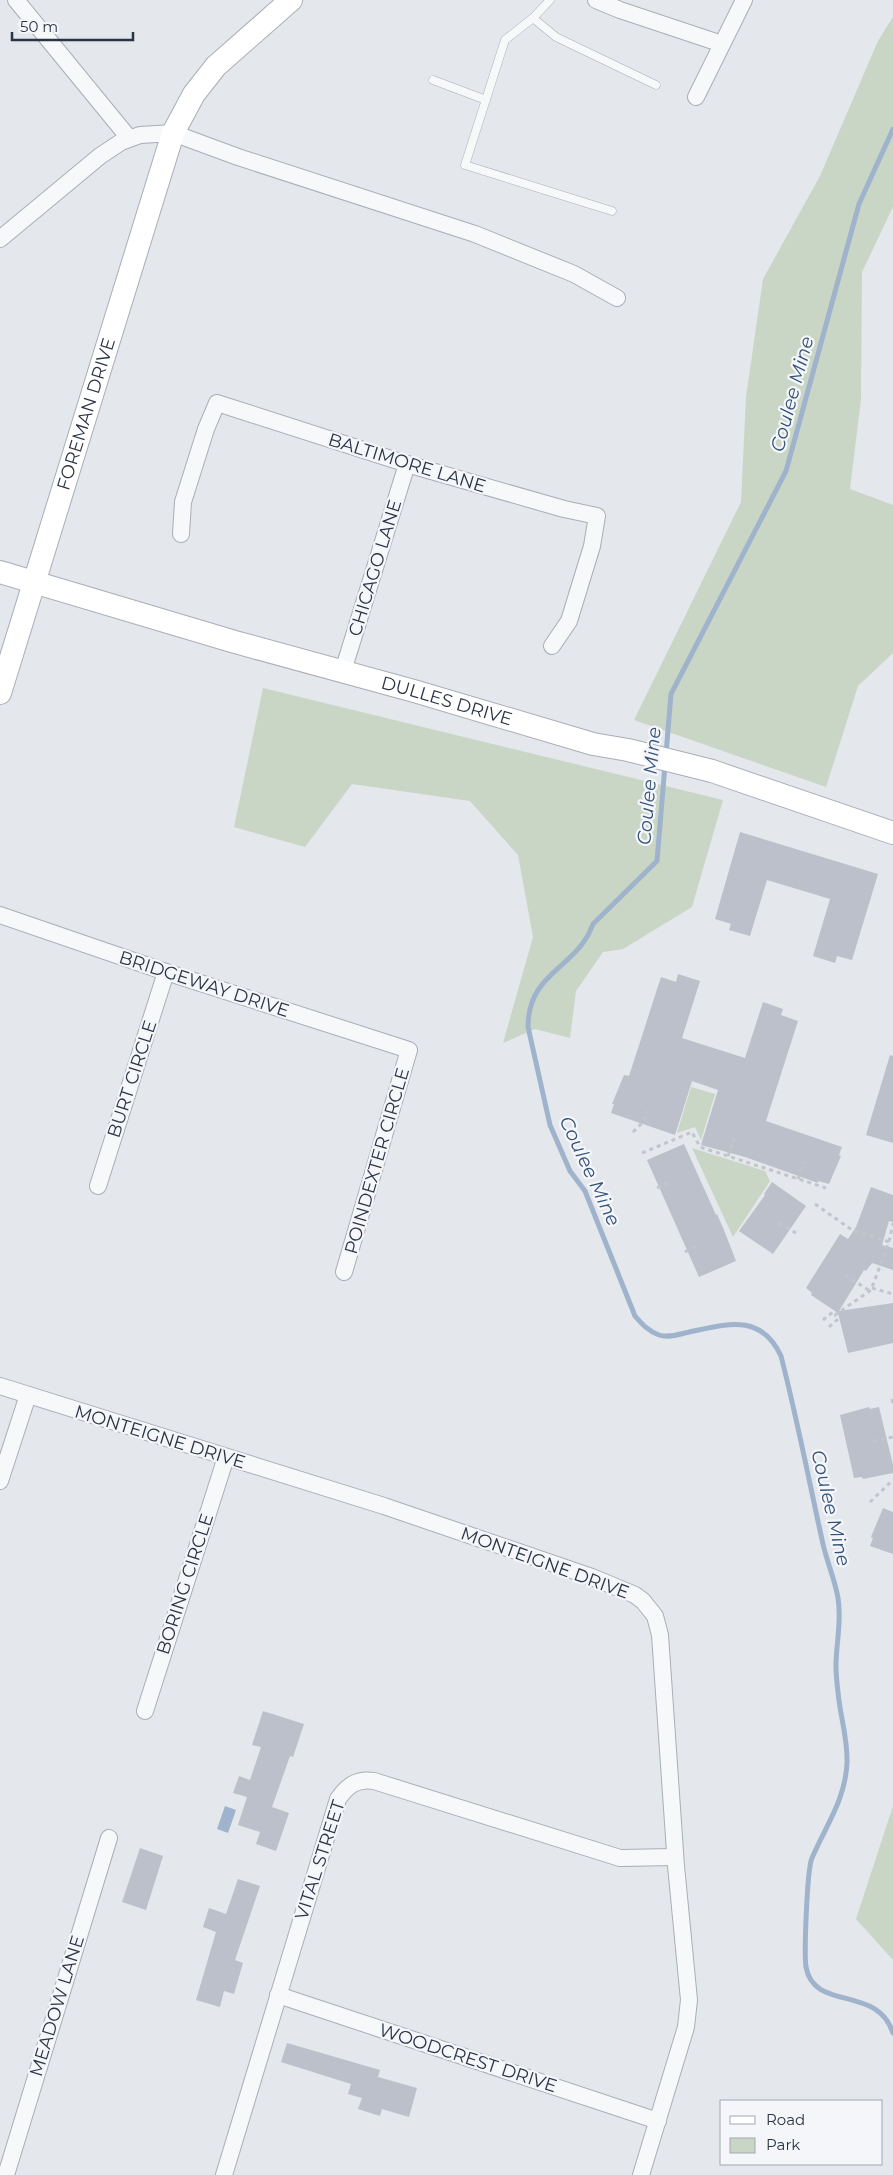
<svg xmlns="http://www.w3.org/2000/svg" width="893" height="2175" font-family="Montserrat,sans-serif">
<style>
.green{fill:#c9d6c5}
.water{fill:#9fb4cc}
.lines{fill:none;stroke-linecap:round;stroke-linejoin:round}
.stream{stroke:#9fb4cc;stroke-width:5}
.building{fill:#bbc0ca}
.lane-casing{stroke:#a9aeb7;stroke-width:9}
.street-casing{stroke:#a9aeb7;stroke-width:18}
.secondary-casing{stroke:#a9aeb7;stroke-width:24}
.path{stroke:#c2c5cb;stroke-width:3;stroke-dasharray:4 4;stroke-linecap:butt}
.lane{stroke:#f7f8fa;stroke-width:8}
.street{stroke:#f7f8fa;stroke-width:16}
.secondary{stroke:#fff;stroke-width:22}
.labels{text-anchor:middle;dominant-baseline:central;stroke-width:4.5;stroke-linejoin:round;paint-order:stroke}
.street-label{font-size:18px;fill:#2b3445;stroke:#f4f6f9}
.water-label{font-size:19px;font-style:italic;fill:#34527a;stroke:#f4f6f9}
</style>
<rect width="100%" height="100%" fill="#e4e7ec"/>
<!-- green -->
<g class="green">
<path d="M893,17V207L862,272L861,399L850,489L893,505V653L858,686L826,787L634,720L741,502L746,397L763,279L820,176L878,41Z"/>
<path d="M263,688L723,800L692,907L623,949L603,952L576,991L570,1038L535,1029L503,1043L533,937L518,855L470,801L352,784L305,847L234,827Z"/>
<path d="M691,1087L715,1094L701,1140L695,1127L677,1133Z"/>
<path d="M692,1148L765,1171L770,1181L733,1237Z"/>
<path d="M893,1806V1960L856,1919Z"/>
</g>
<!-- water -->
<path class="water" d="M225,1806L236,1810L228,1833L217,1829Z"/>
<g class="lines">
<!-- stream -->
<g class="stream">
<path d="M666,754L671,694L786,471L859,204L893,129"/>
<path d="M665,765L657,861L593,924C577,969 528,971 528,1027L550,1125L570,1171L585,1191L635,1316C642,1324 648,1331 659,1335C667,1338 677,1335 685,1333C724,1325 760,1311 781,1356C797,1418 809,1481 823,1544C827,1562 835,1580 838,1598C842,1621 836,1643 836,1666C836,1675 837,1684 838,1692C840,1716 848,1739 847,1763C845,1801 826,1825 812,1858C807,1869 804,1953 806,1967C814,2012 877,1984 893,2033"/>
</g>
</g>
<!-- building -->
<g class="building">
<path d="M740,832L878,874L852,960L837,956L835,963L813,956L830,899L767,880L750,936L729,930L731,924L715,919Z"/>
<path d="M678,974L700,981L682,1038L745,1058L763,1002L783,1009L781,1015L798,1021L766,1121L842,1147L839,1155L841,1156L829,1184L818,1181V1183L745,1157L701,1145L718,1090L692,1081L675,1135L611,1113L614,1104H612L624,1075L629,1076L661,977L676,982Z"/>
<path d="M890,1055L893,1056V1143L866,1135Z"/>
<path d="M684,1144L716,1215L717,1214L724,1230L736,1261L699,1277L647,1160Z"/>
<path d="M772,1182L806,1206L773,1254L739,1231L765,1195L764,1194Z"/>
<path d="M871,1187L893,1195V1222L889,1221L882,1245L893,1248V1270L872,1263L866,1271L864,1270L839,1311L893,1303V1343L848,1353L838,1313L811,1295L812,1293L806,1288L840,1234L848,1239L856,1227Z"/>
<path d="M869,1407L870,1409L879,1407L893,1465V1473L863,1479L862,1477L854,1478L840,1415Z"/>
<path d="M883,1508L893,1512V1554L870,1546L873,1538L871,1537Z"/>
<path d="M263,1711L304,1724L293,1757L290,1756L272,1807L289,1813L276,1851L256,1844L260,1832L238,1825L247,1797L233,1793L239,1776L250,1780L261,1747L252,1745Z"/>
<path d="M140,1848L163,1856L146,1910L122,1902Z"/>
<path d="M238,1879L260,1886L235,1960L243,1963L234,1994L224,1991L220,2007L196,2000L216,1932L203,1927L209,1908L226,1914Z"/>
<path d="M287,2043L380,2070L378,2077L417,2088L409,2117L382,2109L380,2116L358,2109L362,2098L348,2094L351,2084L281,2062Z"/>
</g>
<g class="lines">
<defs>
<g id="lane">
<path d="M550,0L533,18L505,40L465,165L612,211"/>
<path d="M533,18L556,37L656,85"/>
<path d="M433,80L486,100"/>
</g>
<g id="street">
<path d="M16,0L129,138"/>
<path d="M596,0L620,10L722,44"/>
<path d="M696,97L744,0"/>
<path d="M0,239L100,156L121,142L140,135L173,133L238,157L475,234L574,274L617,298"/>
<path d="M181,534L183,502L206,429L217,403L407,464L564,509L597,516L592,546L569,621L552,646"/>
<path d="M343,671L407,464"/>
<path d="M0,915L166,972L409,1050L344,1272"/>
<path d="M98,1186L166,972"/>
<path d="M0,1386L384,1506L592,1577L635,1595L643,1601L655,1616L660,1635L676,1866L689,2000L686,2027L641,2175"/>
<path d="M0,1481L28,1395"/>
<path d="M145,1711L226,1457"/>
<path d="M278,1995L658,2121"/>
<path d="M6,2175L109,1838"/>
<path d="M224,2175L338,1799C347,1786 357,1778 374,1781L620,1858L675,1857"/>
</g>
<g id="secondary">
<path id="s1" d="M0,572L235,642L414,691L593,744L628,750L712,771L893,833"/>
<path id="s2" d="M0,693L173,133L194,94L216,66L291,0"/>
</g>
</defs>
<!-- lane casing -->
<use href="#lane" class="lane-casing"/>
<!-- street casing -->
<use href="#street" class="street-casing"/>
<!-- secondary casing -->
<use href="#secondary" class="secondary-casing"/>
<!-- path -->
<g class="path">
<path d="M633,1132L643,1122L647,1111"/>
<path d="M642,1153L692,1132L700,1147L826,1188"/>
<path d="M728,1156L734,1138"/>
<path d="M798,1179L804,1162"/>
<path d="M657,1188L672,1181"/>
<path d="M815,1204L852,1230L893,1243"/>
<path d="M779,1223L796,1233"/>
<path d="M685,1252L700,1244"/>
<path d="M845,1275L870,1291"/>
<path d="M872,1288L893,1294"/>
<path d="M823,1320L833,1312L835,1315L871,1290L889,1242L893,1223"/>
<path d="M829,1327L838,1319L835,1315"/>
<path d="M892,1399L893,1404"/>
<path d="M873,1441L893,1437"/>
<path d="M870,1502L893,1480"/>
</g>
<!-- lane -->
<use href="#lane" class="lane"/>
<!-- street -->
<use href="#street" class="street"/>
<!-- secondary -->
<use href="#secondary" class="secondary"/>
</g>
<g class="labels">
<!-- street labels -->
<g class="street-label">
<text stroke="none"><textPath href="#s2" startOffset="292">FOREMAN DRIVE</textPath></text>
<text transform="translate(407 463) rotate(17)">BALTIMORE LANE</text>
<text transform="translate(375 568) rotate(-73)">CHICAGO LANE</text>
<text stroke="none"><textPath href="#s1" startOffset="465">DULLES DRIVE</textPath></text>
<text transform="translate(204 984) rotate(18)">BRIDGEWAY DRIVE</text>
<text transform="translate(132 1079) rotate(-72)">BURT CIRCLE</text>
<text transform="translate(377 1161) rotate(-74)">POINDEXTER CIRCLE</text>
<text transform="translate(160 1437) rotate(17)">MONTEIGNE DRIVE</text>
<text transform="translate(545 1563) rotate(20)">MONTEIGNE DRIVE</text>
<text transform="translate(185 1584) rotate(-72)">BORING CIRCLE</text>
<text transform="translate(320 1860) rotate(-72)">VITAL STREET</text>
<text transform="translate(57 2006) rotate(-73)">MEADOW LANE</text>
<text transform="translate(468 2058) rotate(18)">WOODCREST DRIVE</text>
</g>
<!-- water labels -->
<g class="water-label">
<text transform="translate(792 394) rotate(-75)">Coulee Mine</text>
<text transform="translate(649 786) rotate(-85)">Coulee Mine</text>
<text transform="translate(590 1171) rotate(65)">Coulee Mine</text>
<text transform="translate(831 1508) rotate(77)">Coulee Mine</text>
</g>
</g>
<!-- legend -->
<rect x="720" y="2100" width="162" height="65" fill="#f4f6f9" stroke="#a4a8b1"/>
<rect x="730" y="2116" width="25" height="8" fill="#ffffff" stroke="#a4a8b1"/>
<text x="766" y="2125" font-size="15" fill="#2b3445">Road</text>
<rect x="730" y="2138" width="25" height="15" fill="#c9d6c5" stroke="#a4a8b1"/>
<text x="766" y="2150" font-size="15" fill="#2b3445">Park</text>
<!-- scale -->
<path d="M12 32v8h121v-8" fill="none" stroke="#2b3445" stroke-width="2.5"/>
<text x="20" y="32" font-size="15" fill="#2b3445" stroke="#f4f6f9" stroke-width="4" paint-order="stroke">50 m</text>
</svg>
